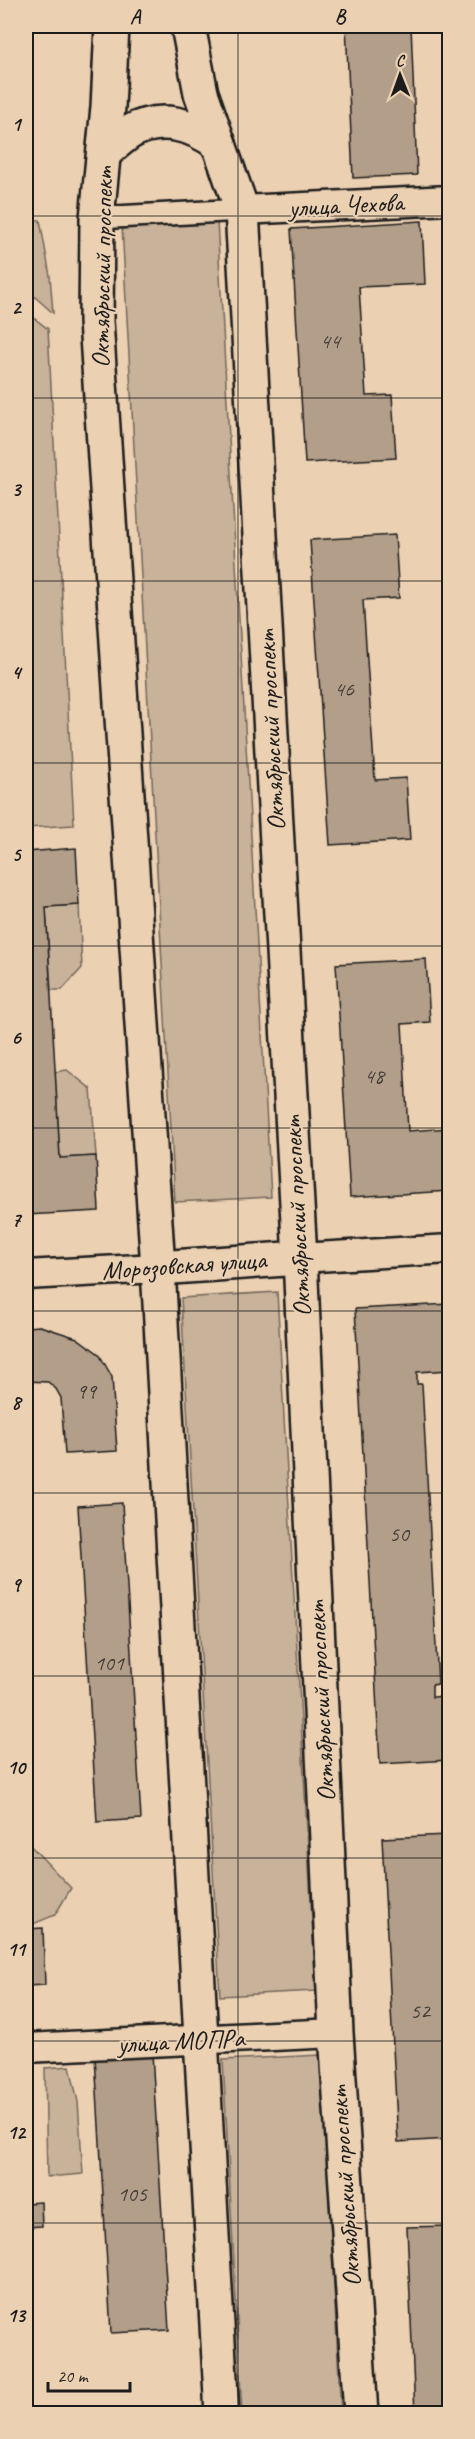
<svg xmlns="http://www.w3.org/2000/svg" width="475" height="2439" font-family="Caveat,sans-serif">
<style>
.green{fill:#c9b29a;stroke:#72675b;stroke-width:1.5}
.building{fill:#b29e89;stroke:#1c1c1c;stroke-width:1.5}
.lines{fill:none;stroke-linecap:round;stroke-linejoin:round}
.pedestrian-casing{stroke:#1c1c1c;stroke-width:26}
.minor-casing{stroke:#1c1c1c;stroke-width:33}
.primary-casing{stroke:#1c1c1c;stroke-width:38}
.pedestrian{stroke:#ebd0b2;stroke-width:21}
.minor{stroke:#ebd0b2;stroke-width:28}
.primary{stroke:#ebd0b2;stroke-width:33}
.grid{fill:none;stroke:#1c1c1c;stroke-width:1.5;stroke-opacity:0.55}
.labels{text-anchor:middle;dominant-baseline:central;stroke-width:4.5;stroke-linejoin:round;paint-order:stroke}
.number-label{font-size:22px;fill:#423c37}
.street-label{font-size:26px;fill:#1c1c1c;stroke:#ebd0b2}
.neatline{fill:none;stroke:#1c1c1c;stroke-width:2}
.grid-label{font-size:20px;text-anchor:middle;font-weight:bold;fill:#1c1c1c}
</style>
<rect width="100%" height="100%" fill="#ebd0b2"/>
<filter id="ink" filterUnits="userSpaceOnUse"><feTurbulence type="fractalNoise" baseFrequency=".0167" numOctaves="2"/><feDisplacementMap in="SourceGraphic" scale="12" xChannelSelector="R" yChannelSelector="G"/><feConvolveMatrix kernelMatrix="1 2 1 2 8 2 1 2 1" color-interpolation-filters="sRGB"/></filter>
<g filter="url(#ink)">
<!-- green -->
<g class="green">
<path d="M26,220H40L50,276L53,313L26,289Z"/>
<path d="M217,221L271,1197L175,1202L122,226Z"/>
<path d="M26,312L48,329L74,825L26,828Z"/>
<path d="M79,905L82,968L62,990H51L46,907Z"/>
<path d="M67,1070L91,1089L96,1156L60,1158L55,1072Z"/>
<path d="M277,1292L316,1991L220,1996L181,1298Z"/>
<path d="M26,1841L71,1888L55,1915L26,1927Z"/>
<path d="M321,2055L341,2413H242L223,2060Z"/>
<path d="M70,2066L78,2102L83,2174L47,2177L45,2068Z"/>
</g>
<!-- building -->
<g class="building">
<path d="M26,26L30,83H26Z"/>
<path d="M346,26H411L417,175L353,178Z"/>
<path d="M422,221L425,284L359,287L366,396L392,395L396,458L305,463L291,229Z"/>
<path d="M395,535L399,598L363,600L375,780L406,778L410,840L330,845L310,540Z"/>
<path d="M76,848L79,905L46,907L60,1158L96,1156L99,1211L26,1215V852Z"/>
<path d="M426,959L430,1022L402,1024L408,1131L450,1128V1191L350,1197L336,964Z"/>
<path d="M450,1304V1370L417,1372V1384H422L438,1684L432,1685V1697L450,1696V1760L380,1764L355,1309Z"/>
<path d="M40,1326L77,1338L99,1354L112,1377L117,1451L65,1454L61,1398L56,1389L48,1382L26,1381V1327Z"/>
<path d="M122,1503L141,1819L97,1822L78,1506Z"/>
<path d="M447,1835L450,1884V2139L398,2142L382,1838Z"/>
<path d="M43,1928L45,1985L26,1986V1929Z"/>
<path d="M152,2054L169,2330L111,2333L95,2057Z"/>
<path d="M41,2202L42,2226L26,2227V2203Z"/>
<path d="M450,2226V2414H415L407,2227Z"/>
</g>
<g class="lines">
<defs>
<path id="pedestrian" d="M97,218L242,210"/>
<g id="minor">
<path d="M242,210L450,200"/>
<path d="M300,1258L450,1249"/>
<path d="M26,1275L158,1268"/>
<path d="M26,2048L336,2033"/>
</g>
<g id="primary">
<path d="M112,26L108,107L97,218L96,321L158,1268L222,2414"/>
<path d="M188,26L201,93L242,210L300,1258L336,2033L361,2414"/>
<path d="M104,153C112,146 121,138 130,132C160,115 193,124 219,144"/>
<path d="M158,1268L300,1258"/>
</g>
</defs>
<!-- pedestrian casing -->
<use href="#pedestrian" class="pedestrian-casing"/>
<!-- minor casing -->
<use href="#minor" class="minor-casing"/>
<!-- primary casing -->
<use href="#primary" class="primary-casing"/>
<!-- pedestrian -->
<use href="#pedestrian" class="pedestrian"/>
<!-- minor -->
<use href="#minor" class="minor"/>
<!-- primary -->
<use href="#primary" class="primary"/>
</g>
</g>
<!-- grid -->
<path class="grid" d="M238,26V2414M26,216H450M26,398H450M26,581H450M26,763H450M26,946H450M26,1128H450M26,1311H450M26,1493H450M26,1676H450M26,1858H450M26,2041H450M26,2223H450"/>
<g class="labels">
<!-- number labels -->
<g class="number-label">
<text x="330" y="341">44</text>
<text x="344" y="689">46</text>
<text x="374" y="1076">48</text>
<text x="86" y="1391">99</text>
<text x="399" y="1534">50</text>
<text x="109" y="1663">101</text>
<text x="420" y="2011">52</text>
<text x="132" y="2194">105</text>
</g>
<!-- street labels -->
<g class="street-label">
<text transform="translate(346 205) rotate(-3)">улица Чехова</text>
<text transform="translate(102 267) rotate(-89)">Октябрьский проспект</text>
<text transform="translate(271 730) rotate(-93)">Октябрьский проспект</text>
<text transform="translate(297 1216) rotate(-93)">Октябрьский проспект</text>
<text transform="translate(184 1265) rotate(-4)">Морозовская улица</text>
<text transform="translate(321 1701) rotate(-93)">Октябрьский проспект</text>
<text transform="translate(181 2041) rotate(-3)">улица МОПРа</text>
<text transform="translate(345 2186) rotate(-94)">Октябрьский проспект</text>
</g>
</g>
<!-- margin -->
<rect width="475" height="2439" fill="none" stroke="#ebd0b2" stroke-width="66"/>
<!-- north arrow -->
<g transform="translate(400 75) rotate(359)" stroke="#ebd0b2" stroke-width="4.5" paint-order="stroke">
<path d="M0-4.5L10 22L0 15L-10 22Z" fill="#1c1c1c"/>
<text y="-9" font-size="16" font-weight="bold" text-anchor="middle" fill="#1c1c1c">С</text>
</g>
<!-- scale -->
<path d="M48 2382v9h82v-9" fill="none" stroke="#1c1c1c" stroke-width="3"/>
<text x="57" y="2382" font-size="18" fill="#1c1c1c" stroke="#ebd0b2" stroke-width="4.5" paint-order="stroke">20 m</text>
<rect x="33" y="33" width="409" height="2373" class="neatline"/>
<g class="grid-label">
<text x="135" y="23">A</text>
<text x="340" y="23">B</text>
<text x="16" y="131">1</text>
<text x="16" y="314">2</text>
<text x="16" y="496">3</text>
<text x="16" y="679">4</text>
<text x="16" y="861">5</text>
<text x="16" y="1044">6</text>
<text x="16" y="1226">7</text>
<text x="16" y="1409">8</text>
<text x="16" y="1591">9</text>
<text x="16" y="1774">10</text>
<text x="16" y="1956">11</text>
<text x="16" y="2139">12</text>
<text x="16" y="2322">13</text>
</g>
</svg>
